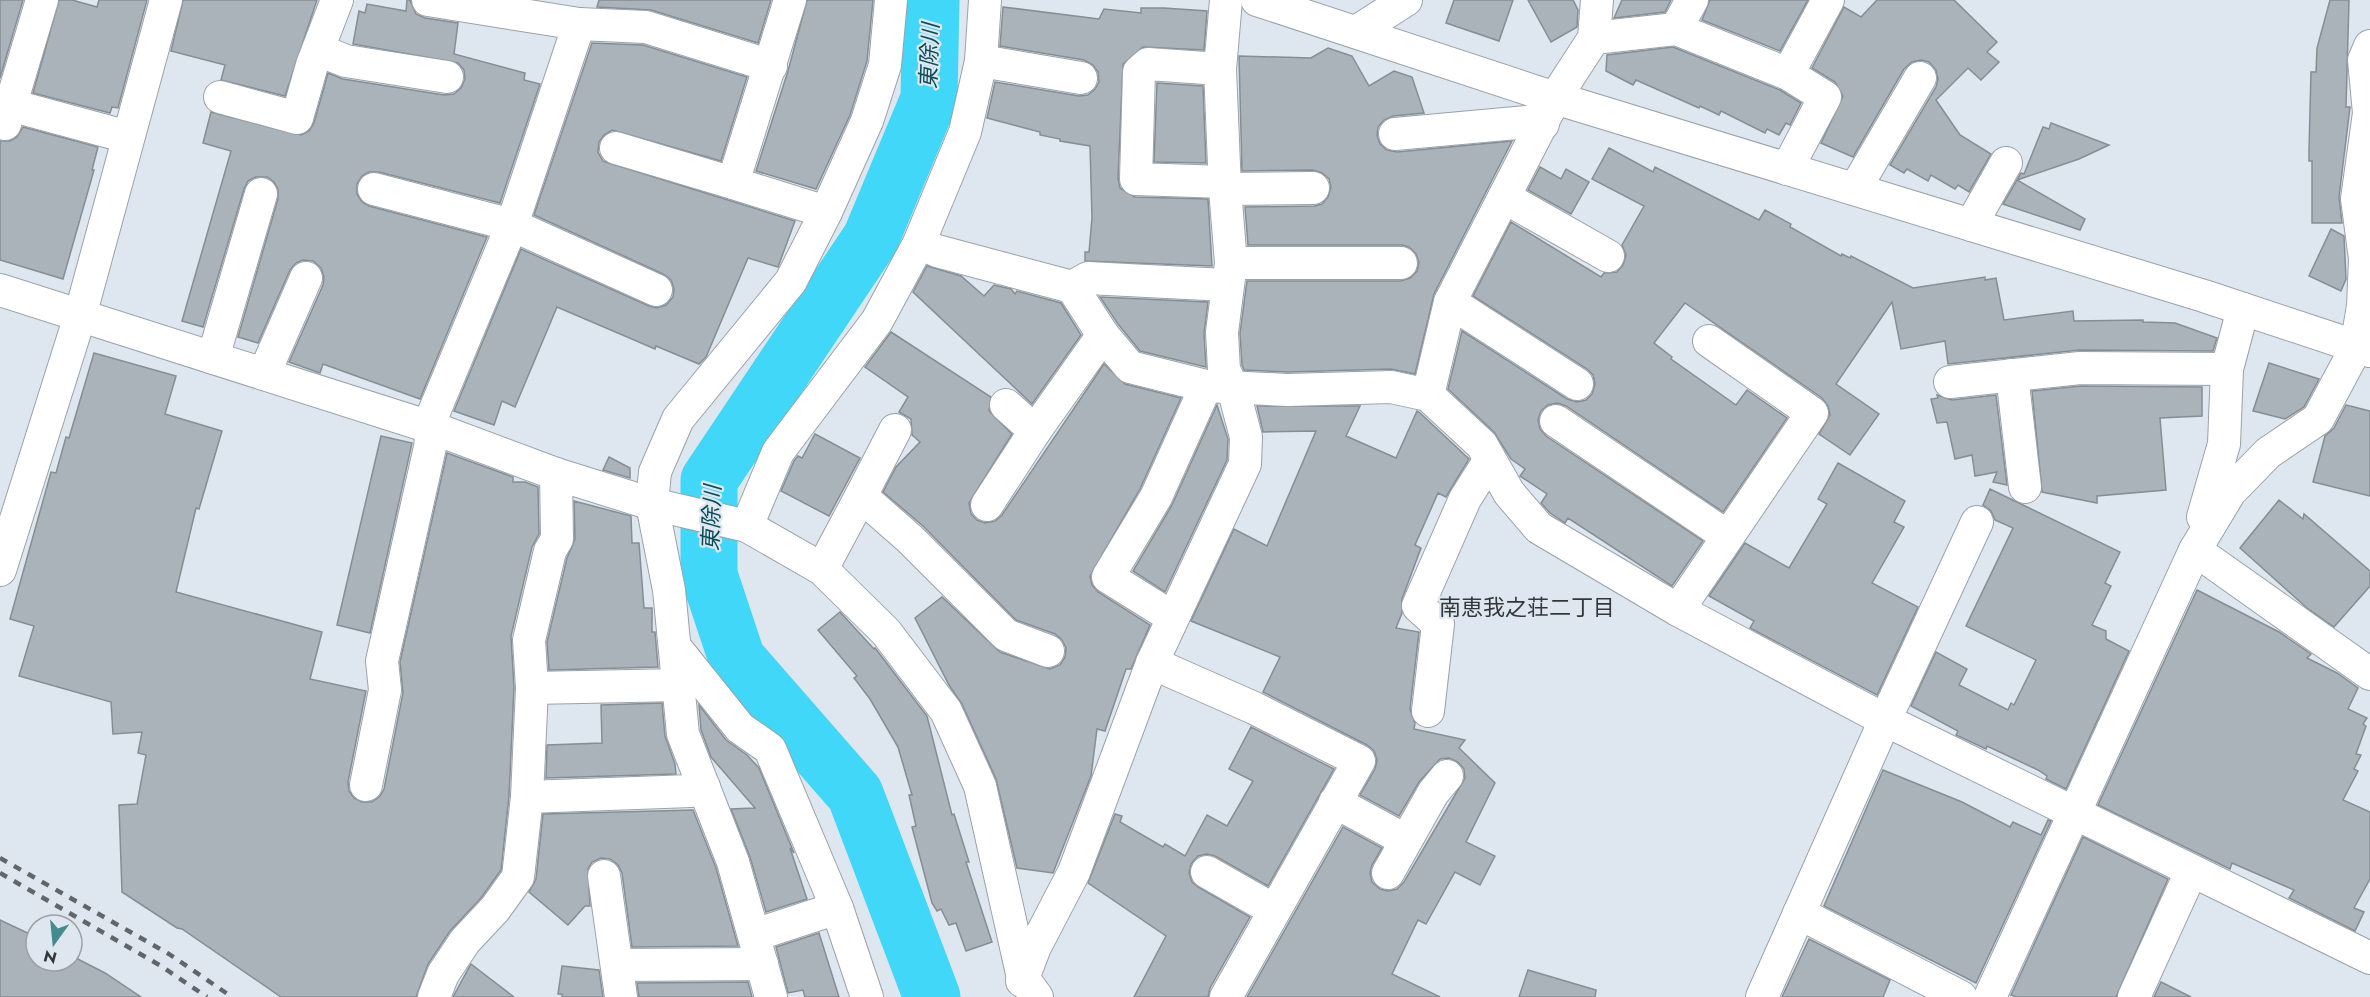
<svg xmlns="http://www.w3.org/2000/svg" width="2370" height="997" font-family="Jost,'Noto Sans JP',sans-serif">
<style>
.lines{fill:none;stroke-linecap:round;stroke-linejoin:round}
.river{stroke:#40d7f8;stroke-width:57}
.building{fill:#aab2ba;stroke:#858d95;stroke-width:1.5}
.minor-casing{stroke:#9aa2aa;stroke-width:34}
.minor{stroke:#fff;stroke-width:32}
.rail{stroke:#61666b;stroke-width:4.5;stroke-dasharray:8 8;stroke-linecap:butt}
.labels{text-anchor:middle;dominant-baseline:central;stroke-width:4.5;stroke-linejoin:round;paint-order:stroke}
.water-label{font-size:22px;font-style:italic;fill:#0a4b59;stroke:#dee7ef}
.neighbourhood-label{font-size:22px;fill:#33373a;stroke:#dee7ef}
</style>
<rect width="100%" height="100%" fill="#dee7ef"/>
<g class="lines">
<!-- river -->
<path class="river" d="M931,0L929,99L871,238L709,480V575L737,659L855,794L932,997"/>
</g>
<!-- building -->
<g class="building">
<path d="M0,0H23L0,78Z"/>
<path d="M59,0H72L97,7L99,0H147L118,108L112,107L110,113L33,93Z"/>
<path d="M183,0H317L285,96L221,80L225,65L171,51Z"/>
<path d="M407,0H410L416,14L425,18L458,23L454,54L525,73L524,80L540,84L500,203L379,172H369L362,176L357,184V194L362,202L369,206L487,237L420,399L323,364L320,373L289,362L323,285L324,277L321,268L313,261L303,260L296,263L290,270L258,343L238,337L278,199V189L274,182L267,177H256L248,181L244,189L203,327L182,321L231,151L203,143L211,112L301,135L309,131L314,123L328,73L343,79L444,95L454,94L461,88L465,79L464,70L458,63L353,44L359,11L365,13L367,4L406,11Z"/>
<path d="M599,0H771L758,43L651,10L597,7Z"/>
<path d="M807,0H873L867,61L850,115L816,189L756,171L788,71Z"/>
<path d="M1454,0H1513L1499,41L1446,23Z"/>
<path d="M1528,0H1573L1578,10L1577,27L1551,42Z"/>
<path d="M1622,0H1671L1665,12L1614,18Z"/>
<path d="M1710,0H1808L1780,51L1702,20Z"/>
<path d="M1877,0H1954L1997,42L1987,52L1999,62L1981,80L1968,68L1936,100L1960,135L1991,154L1969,192L1958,185L1955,189L1931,175L1928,181L1907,169L1904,173L1890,165L1936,87L1938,79L1936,70L1929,62L1921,60L1912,62L1904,69L1853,157L1821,143L1843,96L1835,82L1812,68L1844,7L1861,17Z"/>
<path d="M2330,0H2349L2346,107H2350L2339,197L2342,223H2312V161H2309V150L2311,72H2316L2317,48Z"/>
<path d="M1003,7L1099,19L1104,9L1141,13V8H1164L1207,11L1204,50L1143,47L1123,64L1118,178L1120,188L1135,197L1208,199L1212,266L1085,261V252H1089L1092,218L1090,146L1060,141V139L1040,135V132L987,118L995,82L1079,96L1088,95L1095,89L1099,82L1098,72L1093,65L1084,60L1000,46Z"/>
<path d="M592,43L643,45L747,77L721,161L612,130L604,135L599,142L598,152L603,161L795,221L778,267L748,258L706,357L699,364L656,346L655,349L557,307L515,407L502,401L494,425L454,411L521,249L649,306L657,308L666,305L673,297L674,289L671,280L663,274L534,215Z"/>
<path d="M1673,47L1780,90L1801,103L1790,125L1786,123L1779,135L1767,129L1765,133L1721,111L1719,115L1700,106L1699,108L1636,80L1633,85L1606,71L1607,55Z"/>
<path d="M1328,48L1352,56L1369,86L1394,71L1412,77L1424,113L1393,116L1384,120L1378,127L1377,135L1380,144L1387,150L1397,152L1512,141L1434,294L1415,374L1391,369L1288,372L1244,370L1242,365L1240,333L1247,281H1401L1410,278L1417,271L1419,262L1416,254L1409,247L1402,245H1248L1245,207L1314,206L1322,204L1328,197L1331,187L1329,179L1322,173L1313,170L1242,171L1239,56L1311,58Z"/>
<path d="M1157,83L1203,86L1206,163L1154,162Z"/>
<path d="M2051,123L2109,145L2079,159L2017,180L2085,219L2080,230L2003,204L2021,173L2024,174L2043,127L2049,129Z"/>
<path d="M23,127L98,147L92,170H94L63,279L0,260V141H10L17,137Z"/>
<path d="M1609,148L1653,172L1655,167L1759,220L1765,210L1791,224L1790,227L1841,256L1842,254L1850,258L1851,256L1913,288L1985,277V280L1996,278L2004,320L2073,311L2074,321L2143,320V322L2175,323L2217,338L2213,351L2080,350L1948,364L1945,341L1901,349L1892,302L1836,384L1879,414L1850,455L1819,434L1830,415L1828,406L1822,398L1685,303L1654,343L1672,357L1671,359L1736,405L1747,390L1787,418L1723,512L1566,406L1557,403L1548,405L1541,411L1538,420L1540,429L1546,436L1703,541L1672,586L1568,518L1565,523L1550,513L1541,503L1547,494L1520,476L1525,469L1511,459L1494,432L1448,389L1462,331L1567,399L1577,402L1586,400L1592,394L1595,384L1593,375L1587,369L1473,296L1511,222L1601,277L1604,273L1617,272L1623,265L1626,255L1622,245L1644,206L1592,179Z"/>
<path d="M1540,167L1561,179L1566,169L1589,182L1571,214L1528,190Z"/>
<path d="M2331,229L2344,236L2346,279L2341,291L2309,276Z"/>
<path d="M927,266L961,276L984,296L994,285L1011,289L1015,294L1017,291L1061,303L1081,335L1032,404L913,292Z"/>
<path d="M1100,297L1208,302L1204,333L1206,367L1140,351L1118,324Z"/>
<path d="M891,332L991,397L989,411L1012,434L969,503L971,514L977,520L985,523L995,521L1002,515L1104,364L1125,384L1181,398L1140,489L1090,576L1092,585L1098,592L1150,625L1131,669H1126L1105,731L1097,729L1091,776L1053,873L1017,868L996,779L962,704L949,685L915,618L942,597L1000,652L1050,669L1060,665L1065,657L1066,648L1062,640L1055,634L1016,620L923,526L883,492L896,467L920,442L912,435L911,419L899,412L908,397L865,367Z"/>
<path d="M94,353L176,376L165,414L222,431L199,509L196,508L176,592L322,632L310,679L366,691L348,782L349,791L354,798L362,802H372L380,796L384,789L403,693L400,662L447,453L513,477V482H525L538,487L539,534L532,547L511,636L514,688L509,796L501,870L481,898L450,931L428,964L416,997H281L182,929L177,928L122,892L119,805L137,804L146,755L138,753L142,732L113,734L111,702L19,676L34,626L10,619L51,472L56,473L66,437L69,438Z"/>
<path d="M2269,363L2319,379L2304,407L2285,419L2253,411Z"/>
<path d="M2081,386L2202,387V416L2160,418L2166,490L2097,496V503L2042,492L2032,391Z"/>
<path d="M1937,395L1952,400L1996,395L2007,485L1993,482L1997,472L1975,476L1972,455L1955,459L1947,422L1937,423L1931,399L1938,398Z"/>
<path d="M1217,405L1228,439L1227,460L1165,592L1133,571L1172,505Z"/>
<path d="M2346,405L2370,411V496L2313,482L2325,436L2334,428Z"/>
<path d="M1257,406H1360L1346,436L1396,458L1417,411L1419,412L1469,459L1446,497L1438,493L1415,545L1421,548L1402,599V613L1396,628L1419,632L1410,709L1415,723L1414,729L1465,740L1459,748L1495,783L1466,842L1495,856L1480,885L1455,872L1426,924L1418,920L1392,974L1440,997H1247L1343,827L1382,848L1372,865L1370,873L1372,882L1380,889L1388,891L1397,889L1404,882L1465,778L1464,769L1458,762L1449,758L1440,759L1419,782L1399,816L1360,795L1375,769L1377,760L1374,751L1367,745L1263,692L1280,657L1191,621L1234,529L1267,546L1316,431L1263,432Z"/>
<path d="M815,434L860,458L829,516L781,491L794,461L798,456L802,458Z"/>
<path d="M381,436L412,443L370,633L337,625Z"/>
<path d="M609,457L630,468V478L603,470Z"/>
<path d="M1838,463L1905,501L1894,522L1904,527L1872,583L1918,607L1877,695L1750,628L1754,621L1709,596L1745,543L1789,568L1827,504L1818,499Z"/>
<path d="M1990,489L2120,552L2105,583L2111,586L2092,625L2106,631V639L2129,651L2066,789L2046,779L2047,776L2038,770L1987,746L1986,749L1956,735L1958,731L1911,706L1936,652L1967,669L1959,685L2008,710L2011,703L2014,705L2036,660L1966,626L2013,528L1995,520L1991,511L1983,505Z"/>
<path d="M2279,500L2303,519L2304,514L2370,571V586L2334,627L2307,608L2240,548Z"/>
<path d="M574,501L631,516L632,543H639L644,608H652V632H655L658,667L549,670L547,642L567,558L575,539Z"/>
<path d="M2197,590L2279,632L2311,654L2307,658L2337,673L2358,688L2348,709L2367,718L2363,724L2366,726L2356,754L2361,755L2354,769L2358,771L2343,800L2370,812V879L2354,908L2364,912L2355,931L2289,898L2294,890L2232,863L2230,869L2098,805Z"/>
<path d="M840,612L874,649L875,648L927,716L952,815L954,814L969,862H966L992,942L966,951L956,923L949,925L941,909L937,911L932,903L912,827L916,826L909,795H912L898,747L870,699L854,678L857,676L818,630Z"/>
<path d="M662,703L665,736L675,764L676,774L546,778L547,745L602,743L601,705Z"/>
<path d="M699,705L726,740L747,755L759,768L794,853L790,848L807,899L766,912L750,857L731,809L755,808L711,757L701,730Z"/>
<path d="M1251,727L1334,769L1268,886L1215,856L1207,854L1198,856L1191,864L1189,873L1192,882L1198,887L1250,917L1210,988L1208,997H1134L1166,936L1088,883L1115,814L1122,816L1120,822L1163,847L1165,844L1185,856L1207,815L1227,826L1253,781L1229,769Z"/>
<path d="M1883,770L1962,802L2010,827L2013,822L2041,835L2048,820L2051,821L1976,983L1824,906Z"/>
<path d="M693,810L716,868L738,946L632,947L622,873L618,865L610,859L601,858L592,862L588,869L590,906H585L568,925L529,892L536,879L543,814Z"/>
<path d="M2083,837L2168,879L2116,997H2016L2011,995Z"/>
<path d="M0,920L36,937V961H72V956L105,973L141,997H0Z"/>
<path d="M819,933L839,997H805L803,990L788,993L776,947Z"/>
<path d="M1809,939L1890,980L1883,997H1782Z"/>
<path d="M471,964L514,997H453Z"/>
<path d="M562,966L599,970L603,997H562V994H558Z"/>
<path d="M1528,970L1596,990L1595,997H1519Z"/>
<path d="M748,982L752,997H639L637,983Z"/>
<path d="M2161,982L2191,997H2154Z"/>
</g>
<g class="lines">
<defs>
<g id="minor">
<path d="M790,0L733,183L826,212"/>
<path d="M1257,0L1555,98L2204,296L2370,351"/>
<path d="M579,24L646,27L771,66"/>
<path d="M1676,29L1692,0"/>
<path d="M1356,32L1406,0"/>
<path d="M1594,38L1676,29L1788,74L1825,97L1787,169"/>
<path d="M318,50L346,61L447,77"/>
<path d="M981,61L1081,78"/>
<path d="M1220,69L1148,64L1139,72L1136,179L1224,182"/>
<path d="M1788,74L1828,0"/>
<path d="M220,97L297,118L312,65L337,0"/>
<path d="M10,105L128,137"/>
<path d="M0,123L5,124L42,0"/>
<path d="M1395,134L1527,122L1543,124"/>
<path d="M616,148L733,183"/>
<path d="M374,189L512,225L656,290"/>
<path d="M1225,189L1313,188"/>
<path d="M1855,189L1920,78"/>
<path d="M1504,197L1608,256"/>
<path d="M1971,225L2006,163"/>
<path d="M919,243L937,251L1072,287L1103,335L1130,367L1206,386L1288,390L1391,387L1428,395L1482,445L1509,493L1539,528L1678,610L1885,720L2370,958"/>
<path d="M1231,263H1401"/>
<path d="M1072,287L1088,278L1226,285"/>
<path d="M0,290L430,427L556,474L652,504L747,526L822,569L886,632L946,711L980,786L1023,978L1037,997"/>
<path d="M1450,302L1577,384"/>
<path d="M213,358L261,194"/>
<path d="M264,374L306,278"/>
<path d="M2012,375L2025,487"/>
<path d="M1950,382L2080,368L2227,369"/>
<path d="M1428,395L1450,302L1555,98L1594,38L1597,0"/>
<path d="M1006,405L1035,431"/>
<path d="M1556,421L1727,536"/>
<path d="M861,496L895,430"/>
<path d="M987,505L1035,431L1103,335"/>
<path d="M2203,517L2224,444L2227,369L2243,309"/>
<path d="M747,526L778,452L877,321L919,243L965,132L981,61L985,0"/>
<path d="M2195,550L2370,674"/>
<path d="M822,569L861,496L910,539L1006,635L1048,651"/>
<path d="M0,570L80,316L166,0"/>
<path d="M1678,610L1812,413L1709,341"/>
<path d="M1172,617L1108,577L1156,497L1206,386"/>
<path d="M675,647L740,728L770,749L837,908L867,997"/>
<path d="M1152,663L1254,708L1359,761L1226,997"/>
<path d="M532,688L680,685"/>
<path d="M1428,711L1438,624L1418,606L1465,499L1489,461"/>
<path d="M366,785L385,690L382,661L430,447L434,412L512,225L579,24L428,0"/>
<path d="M527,797L691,791L704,787"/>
<path d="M1335,802L1405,840"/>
<path d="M1207,872L1274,910"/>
<path d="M1388,873L1433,793L1447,776"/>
<path d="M604,876L621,997"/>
<path d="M1799,913L1961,997"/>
<path d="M755,935L837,908"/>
<path d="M617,965L762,964"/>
<path d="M1022,981L1035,947L1074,872L1152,663L1245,464L1246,437L1233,388L1224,370L1222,332L1231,263L1225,189L1220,69L1226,0"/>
<path d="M434,997L443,974L465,941L495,909L518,877L527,797L532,688L529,640L550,551L557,539L556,474"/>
<path d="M771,997L733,862L683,734L669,590L652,504L655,472L678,419L791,281L826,212L867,121L885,65L891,0"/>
<path d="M1762,997L1885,720L1977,522"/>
<path d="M1990,997L2195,550L2230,492L2268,453L2318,419L2356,348L2363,306L2365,259L2357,199L2369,113L2364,60L2370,46"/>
<path d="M2134,997L2191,872"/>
</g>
</defs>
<!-- minor casing -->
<use href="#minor" class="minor-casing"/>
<!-- minor -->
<use href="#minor" class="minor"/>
<!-- rail -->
<g class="rail">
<path d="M0,858L169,954L232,997"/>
<path d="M0,873L161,966L207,997"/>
</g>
</g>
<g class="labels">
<!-- water labels -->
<g class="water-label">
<text transform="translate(929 56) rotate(-88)">東除川</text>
<text transform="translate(711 518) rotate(-88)">東除川</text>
</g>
<!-- neighbourhood labels -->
<g class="neighbourhood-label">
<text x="1527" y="607">南恵我之荘二丁目</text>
</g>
</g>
<!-- north arrow -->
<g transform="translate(54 943) rotate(195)"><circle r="28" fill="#dee7ef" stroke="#9aa1a7" stroke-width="1.5"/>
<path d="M0-4.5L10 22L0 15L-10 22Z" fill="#438b8e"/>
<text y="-9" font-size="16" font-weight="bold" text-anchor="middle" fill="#33373a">N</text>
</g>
</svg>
